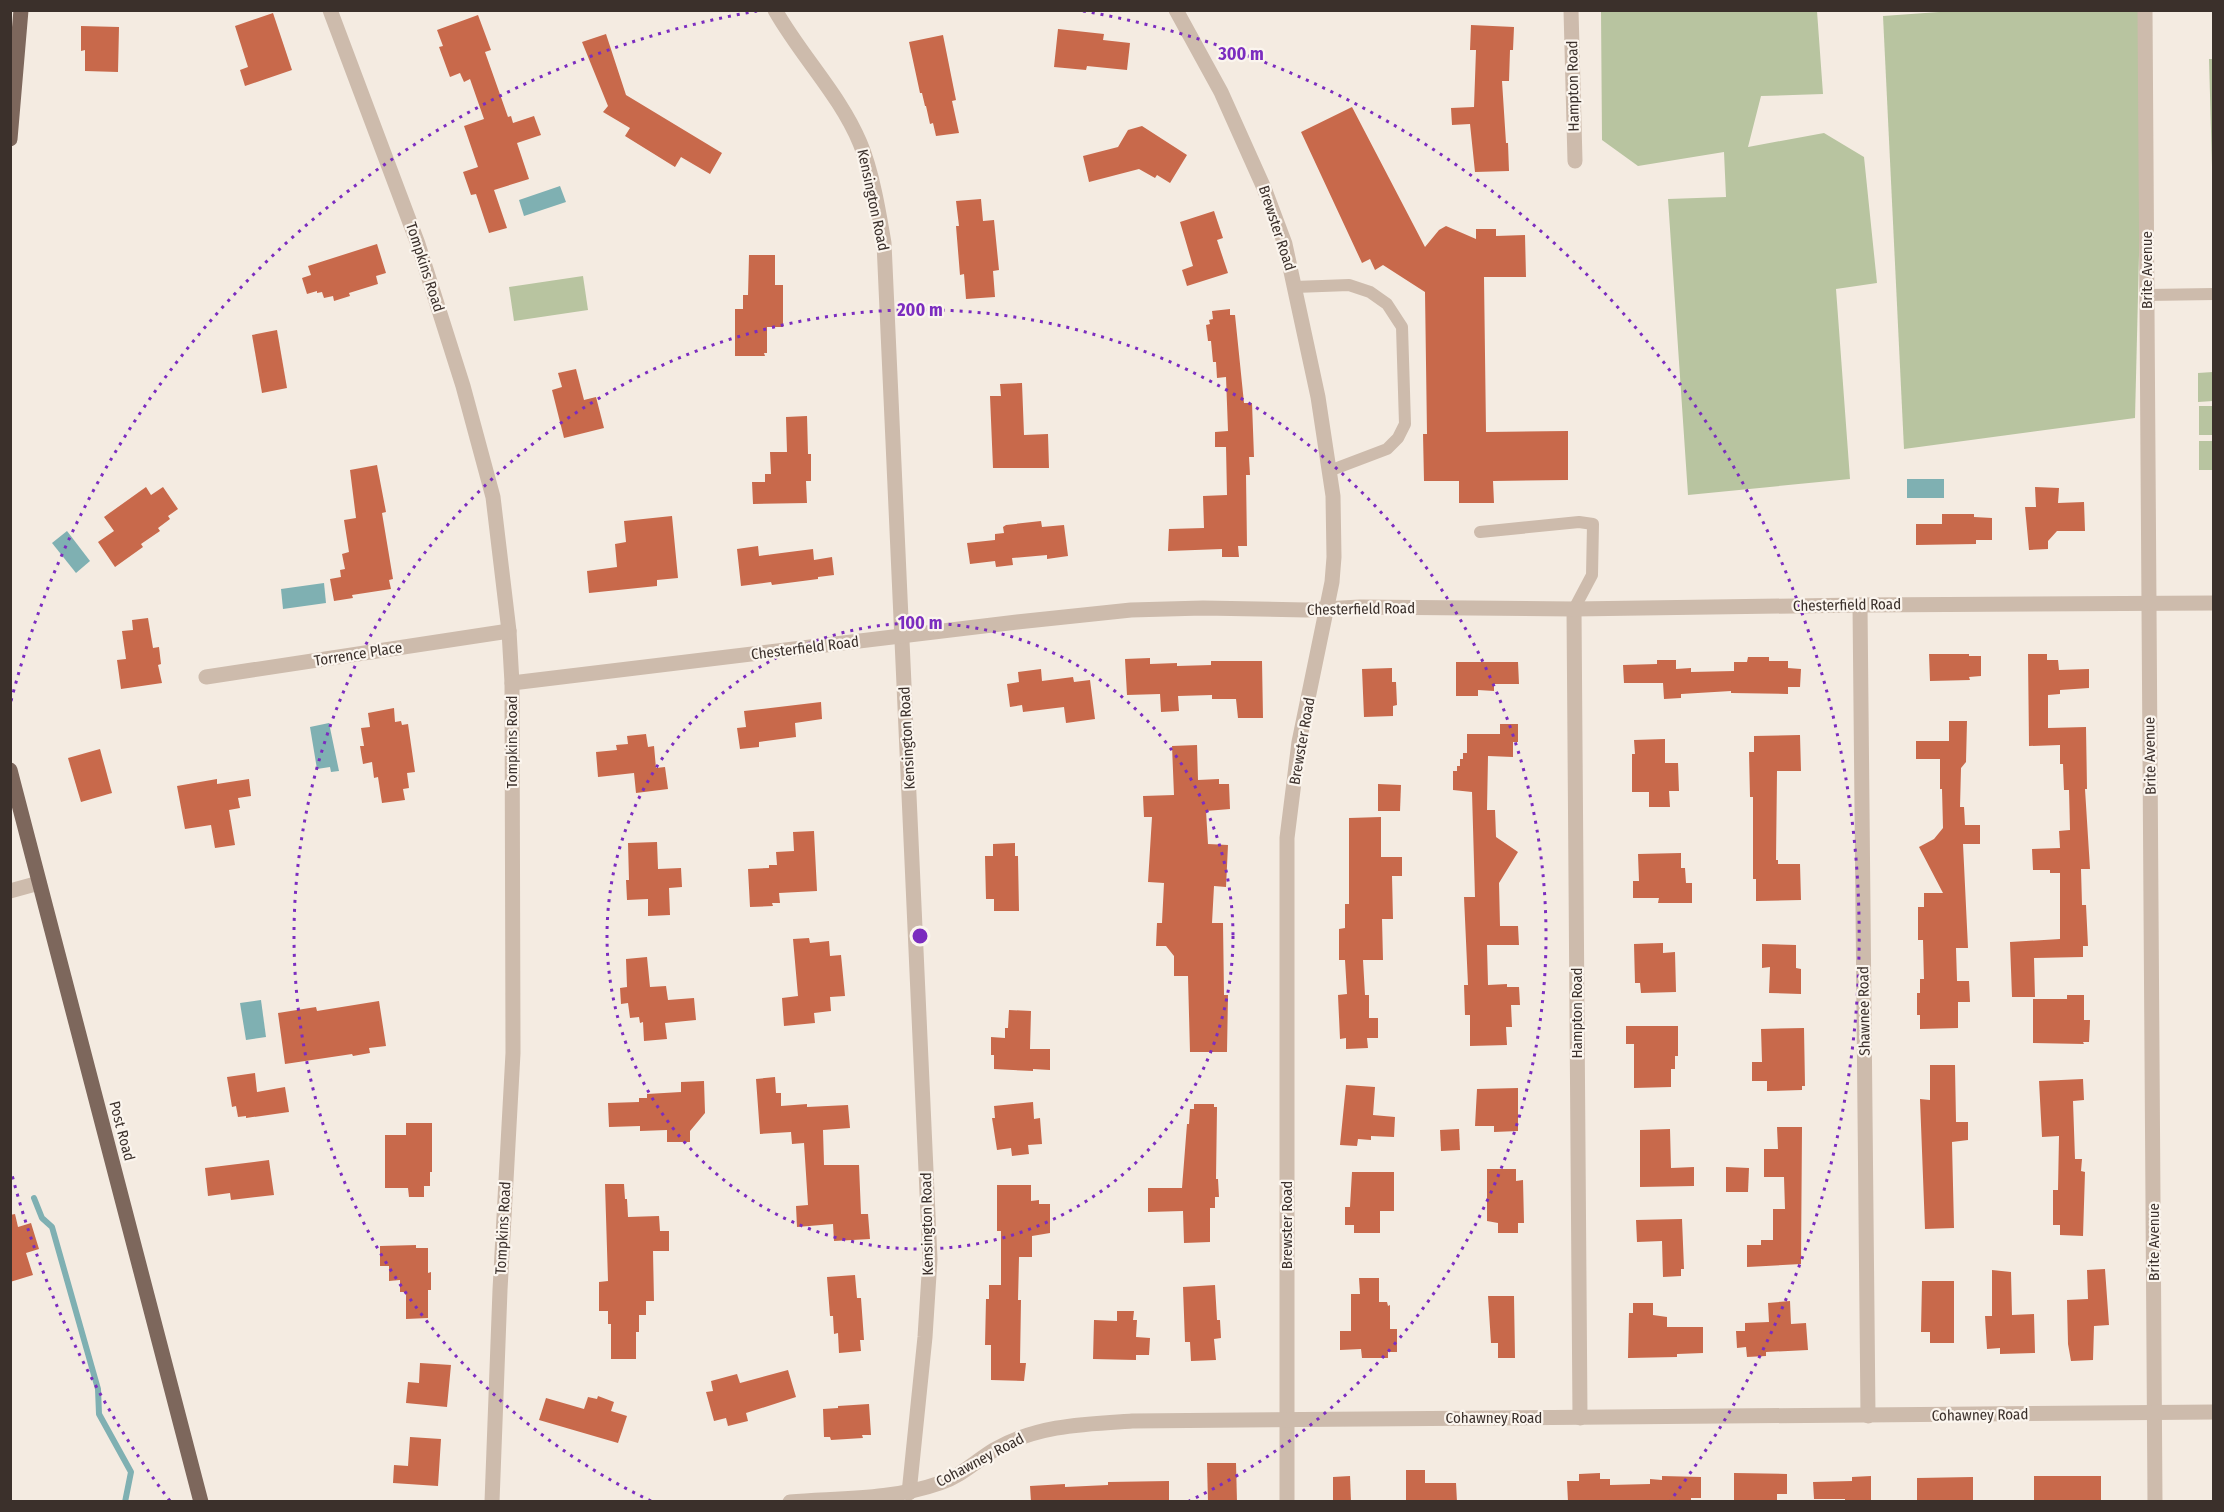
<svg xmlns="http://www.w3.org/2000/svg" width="2224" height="1512" font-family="'Fira Sans Condensed',sans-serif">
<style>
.green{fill:#b8c4a0}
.water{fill:#7fb0b2}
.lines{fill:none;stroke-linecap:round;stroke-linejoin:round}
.stream{stroke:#7fb0b2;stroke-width:6}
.building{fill:#c8694b}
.service{stroke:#cdbbac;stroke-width:12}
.minor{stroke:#cdbbac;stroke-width:15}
.primary{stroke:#7d675c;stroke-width:15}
.ring{fill:none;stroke:#7b2cbf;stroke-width:3;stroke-dasharray:3 6}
.labels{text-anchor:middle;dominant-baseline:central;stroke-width:4.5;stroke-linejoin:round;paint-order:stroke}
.street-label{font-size:15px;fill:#3b302b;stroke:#fbf5ee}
.centre{fill:#7b2cbf;stroke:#fbf5ee;stroke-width:3}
.ring-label{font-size:18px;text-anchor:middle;font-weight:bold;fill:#7b2cbf;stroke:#fbf5ee;stroke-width:4.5;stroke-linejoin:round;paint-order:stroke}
</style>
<rect width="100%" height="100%" fill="#f4ebe1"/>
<!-- green -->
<g class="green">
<path d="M1967,10L2145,11L2135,418L1904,449L1883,16Z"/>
<path d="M1601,11H1817L1823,94L1761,96L1748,147L1824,133L1864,157L1877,283L1836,289L1850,479L1688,495L1668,199L1726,197L1724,152L1638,166L1602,140Z"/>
<path d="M2209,59H2214L2213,203Z"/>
<path d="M583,276L588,310L514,321L509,287Z"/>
<path d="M2213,372V401L2198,402V373Z"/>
<rect x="2199" y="406" width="14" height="29"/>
<rect x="2199" y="441" width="14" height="29"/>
</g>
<!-- water -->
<g class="water">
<path d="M560,186L566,202L524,216L519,200Z"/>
<rect x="1907" y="479" width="37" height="19"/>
<path d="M67,531L90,561L76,573L52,543Z"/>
<path d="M324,583L326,603L283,609L281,589Z"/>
<path d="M329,723L339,771L331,772L330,767L317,769L310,727Z"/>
<path d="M261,1000L266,1037L246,1040L240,1003Z"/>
</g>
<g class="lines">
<!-- stream -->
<path class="stream" d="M34,1198L42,1218L52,1227L98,1389L99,1414L131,1472L125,1502"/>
</g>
<!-- building -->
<g class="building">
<path d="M273,13L292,70L245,86L240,70L248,67L235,26Z"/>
<path d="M478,15L491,50L485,52L508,117L511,116L513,123L534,116L541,135L517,143L529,179L494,190L507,228L489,233L476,194L471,195L463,172L478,167L464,126L484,119L470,79L464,82L460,73L450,77L439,47L443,46L437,30Z"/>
<path d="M1471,25L1514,27L1513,50H1510L1509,81H1502L1506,143H1508L1509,171L1475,172L1470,124L1452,125L1451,108L1474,107L1476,50H1470Z"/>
<path d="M81,26L119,27L118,72L85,71V50L81,51Z"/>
<path d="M1058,29L1104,34L1103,40L1130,43L1127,70L1087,66L1086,70L1054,67Z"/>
<path d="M606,34L626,95L722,153L710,174L681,157L675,167L625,136L630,128L603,112L608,106L582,42Z"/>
<path d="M943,35L956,100L952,101L959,133L936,136L933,123L930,124L926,106H925L922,93H920L909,42Z"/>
<path d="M1352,107L1425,247L1439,230L1446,226L1476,239V229H1496V236L1525,235L1526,277H1484L1486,432L1568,431V480L1493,481L1494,503H1459V481H1424L1423,434H1427L1425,292L1383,265L1375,270L1370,259L1362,263L1301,132Z"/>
<path d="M1142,126L1187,155L1170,183L1157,175L1155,178L1139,169L1089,182L1083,156L1118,147L1128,130Z"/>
<path d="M981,199L983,221L994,220L999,270L993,271L995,297L966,299L964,274L960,275L956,226H959L956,201Z"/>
<path d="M1214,211L1223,238L1217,240L1228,273L1187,286L1182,270L1193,266L1180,222Z"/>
<path d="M377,244L386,273L376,276L378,284L349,293L350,296L334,301L333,296L324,298L322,292L317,293V291L307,294L302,278L311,275L308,266Z"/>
<path d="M749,255H775V285H783V327H767V353H764L765,356H735V309H743V295H748Z"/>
<path d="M1230,309V315H1235L1244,403H1252L1254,457H1249L1250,475H1246L1247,546H1238L1239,557H1222V549L1168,551L1169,529L1204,528L1203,496L1227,495L1226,447H1215V432L1228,431L1226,377L1217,378L1216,362H1213L1211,341H1208L1206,325L1210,324L1209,320L1213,319L1212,311Z"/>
<path d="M277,330L287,388L262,393L252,335Z"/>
<path d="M576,369L584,400L596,397L604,428L564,438L552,390L562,387L558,373Z"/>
<path d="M1022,383L1024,435L1048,434L1049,468H993L990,396H1001L1000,384Z"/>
<path d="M807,416L808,454H811V481H806L807,503L753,504L752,482H765V474H771L770,452H787L786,417Z"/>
<path d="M377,465L386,512L382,513L393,579L389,580L391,589L352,595L353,598L334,601L330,579L341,577L340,570L345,569L342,554L349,552L344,520L356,518L350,470Z"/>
<path d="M146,487L151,495L163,487L178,509L168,516L170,519L158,528L160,531L141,544L143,547L115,567L98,542L114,531L104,517Z"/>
<path d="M2035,487L2059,488L2058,503L2084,502L2085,531H2057L2048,541V549L2029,550L2025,507H2036Z"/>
<path d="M1942,514H1974V517L1992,518V540H1976V544L1916,545V524H1942Z"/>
<path d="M672,516L678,578L657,580V586L589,593L587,571L617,567L615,544L626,542L624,521Z"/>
<path d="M1041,521L1042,527L1064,525L1068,556L1047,559V555L1012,558L1013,565L996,567L995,561L970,564L967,543L995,540V534L1004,533L1003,527L1006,525Z"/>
<path d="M758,546L759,556L813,549L814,560L832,557L834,575L818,577V579L772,585L771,582L741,586L737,549Z"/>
<path d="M148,618L153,648L159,647L161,664L158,665L162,683L121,689L117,660L126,659L122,631L133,630L132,620Z"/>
<path d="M1929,654H1969V656H1981V676L1969,677L1970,680L1930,681Z"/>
<path d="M2028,654H2047V660H2058L2059,670L2089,669V688L2060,690V694L2048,695V728L2086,727L2087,789H2085L2090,869H2081L2082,905H2086L2088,946H2083V957L2034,958L2035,997H2012L2010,942L2060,939V873H2050V870H2033L2032,849L2060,848L2059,831L2070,830L2069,790H2064L2063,764H2060V745L2029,746Z"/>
<path d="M1748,657H1769V661H1788V668L1801,669L1800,687H1788V694L1731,693V691L1681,694V698L1664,699L1663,683H1624L1623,665L1657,664V660H1676V669L1691,668V672L1734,671V662H1747Z"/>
<path d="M1150,658V664L1177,663V666L1211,665V661H1262L1263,718H1238L1236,699H1212V695L1178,696L1179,711L1161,712L1160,694L1127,695L1125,659Z"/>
<path d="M1456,662H1518L1519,684H1494V691L1478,690V696H1456Z"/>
<path d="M1392,668V682H1396L1397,705L1393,706V716L1364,717L1362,669Z"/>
<path d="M1041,669L1042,681L1073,677L1074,682L1090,680L1095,719L1066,723L1064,707L1023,712L1022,705L1010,707L1007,684L1019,682L1018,672Z"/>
<path d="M821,702L822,719L795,723L796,737L759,742V747L740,749L737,728L746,727L744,711Z"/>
<path d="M394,708L395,722L401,721L402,725L408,724L415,772L407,773L409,788L403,789L405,800L382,803L378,777L374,778L372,762L363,764L360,746H364L361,728L370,727L368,713Z"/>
<path d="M1949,721H1967L1966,762L1961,768L1960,807H1964L1965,825H1980V844H1963L1968,948H1956L1957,981H1969L1970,1002H1958V1028L1920,1029V1015H1917V993H1920V979H1924L1923,940H1918V907H1924V893H1943L1919,847L1934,839L1943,828L1942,789H1940V759H1916V741H1949Z"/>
<path d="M1500,724H1518V742H1513V757L1488,756L1487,810H1495L1496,837L1518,852L1499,883L1500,926H1518L1519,945H1487L1488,985L1507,984V987H1519L1520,1005H1511L1512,1027H1506L1507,1045L1470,1046V1015H1465L1464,985H1468L1464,897H1475L1472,792L1453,790V771H1457V766H1460V759H1463V753H1467V734H1500Z"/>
<path d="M646,734L648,747L654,746L656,768L665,767L668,789L636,793L634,773L598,777L596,752L617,750L616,745L628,744L627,736Z"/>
<path d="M1800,735L1801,771H1777L1776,860H1778V864H1800L1801,900L1756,901V879H1753V797H1750L1749,752H1754V736Z"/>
<path d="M1665,739V763H1678L1679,791H1669L1670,807H1649V792H1632V754H1635L1634,740Z"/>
<path d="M1197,745L1198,780L1219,779V784H1229L1230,809L1206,811L1208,844L1228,845L1226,887L1214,886L1212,923H1223L1224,995H1228L1227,1052H1190L1188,976H1174V956L1166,946H1156L1157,923H1162L1164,883L1148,882L1152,817H1144L1143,796L1174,795L1172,746Z"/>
<path d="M100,749L112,793L81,802L68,758Z"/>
<path d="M217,779V784L249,779L251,796L238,798L240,808L229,810L235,845L215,848L211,825L185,829L177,786Z"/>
<path d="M1378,784L1401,785L1400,811H1378Z"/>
<path d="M1381,817V857H1402V876H1392L1393,919H1382L1383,960H1363L1365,995H1369V1018H1378V1038H1367L1368,1048L1346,1049V1038L1340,1039L1338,995L1347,994L1345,960H1339V929L1345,928V904H1349V818Z"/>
<path d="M814,831L817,891L779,893L780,903H772L773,906L750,907L748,869L769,868V865H777L776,852L794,851L793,832Z"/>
<path d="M657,842L658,869L681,868L682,887L669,888L670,915L648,916V899L627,900L626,880H629L628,843Z"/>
<path d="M1015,843V856H1018L1019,911H994V899H986L985,856H993V844Z"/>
<path d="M1681,853V868H1685L1686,883H1692V903H1658L1659,898H1633V881H1639L1638,854Z"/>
<path d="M809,938L810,943L829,941L830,956L841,955L845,996L830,997L831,1011L814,1013L815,1023L784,1026L782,998L798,996L793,939Z"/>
<path d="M1663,943V953L1675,952L1676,992L1641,993L1640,983H1635L1634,944Z"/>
<path d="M1762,944L1796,945V968L1801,969V994L1769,993L1770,967L1762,968Z"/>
<path d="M647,957L650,987L666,986L668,1000L694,998L696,1020L665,1023L667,1039L644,1041L643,1022L640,1023L639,1017L630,1018L628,1003L621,1004L620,988L627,987L626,959Z"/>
<path d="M2067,995H2084V1020H2090L2089,1042H2083L2084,1044L2033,1043V999H2067Z"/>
<path d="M379,1001L386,1046L369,1048L370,1053L353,1056L352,1054L285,1064L278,1013L316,1007L317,1011Z"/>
<path d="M1009,1010L1031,1011L1030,1049H1050V1070L1033,1069V1071L994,1069V1055H991V1037L1005,1038V1028H1008Z"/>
<path d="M1626,1026H1678V1056H1675V1069H1671V1087L1634,1088V1044H1626Z"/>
<path d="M1804,1028L1805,1086H1802V1090L1767,1091V1081H1752V1062H1762L1761,1029Z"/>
<path d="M1930,1065H1955L1956,1122H1968V1140L1952,1142L1954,1228L1925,1229L1920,1099L1930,1100Z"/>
<path d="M255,1073L257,1092L285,1087L289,1112L246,1118V1116L238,1117L236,1106L232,1107L227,1077Z"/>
<path d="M775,1077L776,1093H781V1106L807,1104V1107L848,1105L850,1128L823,1130L824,1165H859L861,1214H868L870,1239L834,1241L833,1224L797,1227L796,1206L808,1205L804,1143L792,1144L791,1132L760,1134L756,1079Z"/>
<path d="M2083,1079L2084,1100L2073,1101L2075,1159H2082L2081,1171L2085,1172L2083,1236L2060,1235V1225H2053V1190H2058L2059,1136L2042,1137L2039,1081Z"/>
<path d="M704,1081L705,1113L690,1131V1142H667V1130L640,1131V1126L609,1127L608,1103L639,1102V1098H647V1094L681,1092V1082Z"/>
<path d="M1346,1085L1375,1087L1373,1115L1395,1117L1394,1137L1371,1136V1140L1358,1139L1357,1146L1340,1145Z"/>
<path d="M1518,1088V1131L1494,1132V1126H1475L1477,1089Z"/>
<path d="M1033,1102L1034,1119L1040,1118L1042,1144L1028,1145L1029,1154L1012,1156L1011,1148L997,1150L992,1118H995L994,1106Z"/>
<path d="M1194,1104H1214V1107H1217L1216,1179H1218L1219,1197H1215V1208H1210V1242L1184,1243L1183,1211L1148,1212V1188H1182L1187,1124H1189L1190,1109H1194Z"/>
<path d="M406,1123H432V1172H430V1186H424V1197H409L408,1188H385V1135H406Z"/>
<path d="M1777,1127H1802L1801,1264L1747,1267V1245H1761V1240H1773V1209H1785L1784,1177H1764V1149H1778Z"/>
<path d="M1459,1129L1460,1150L1441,1151L1440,1130Z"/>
<path d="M1670,1129L1671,1168L1694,1167V1186L1640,1187V1130Z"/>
<path d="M269,1160L274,1195L231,1200L230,1193L208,1196L205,1168Z"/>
<path d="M1726,1167L1749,1168L1748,1192H1726Z"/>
<path d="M1487,1169H1516V1181L1523,1180L1524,1223H1518V1233H1498V1223L1487,1221Z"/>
<path d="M1352,1172H1394V1211H1380V1233H1354V1225H1345V1207H1350Z"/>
<path d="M605,1184H624L625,1199H627L628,1217L659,1216L660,1231H669V1251H653L654,1301H646V1315H639V1332H636V1359H611V1324H608V1311H599V1282L608,1281Z"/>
<path d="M997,1185H1031V1201L1039,1200V1204H1050V1233L1032,1236V1257H1019L1018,1300H1021L1020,1363H1026L1024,1381L991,1380V1345H985L986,1299H989V1285H1001V1231H997Z"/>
<path d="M15,1214L18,1227L31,1223L39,1249L26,1253L33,1275L10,1282V1215Z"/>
<path d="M1682,1219L1684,1269H1681V1276L1663,1277L1662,1241L1637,1242L1636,1220Z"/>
<path d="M416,1245V1248H428V1273L431,1272V1290H428V1318L406,1319V1292H400V1280L389,1281V1266H380V1246Z"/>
<path d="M2105,1269L2109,1325L2094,1326L2093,1360L2071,1361L2068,1344L2067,1300L2088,1299L2087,1270Z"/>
<path d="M1992,1270L2011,1272L2012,1315L2034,1314L2035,1353L2000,1354V1348L1987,1349L1985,1316H1992Z"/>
<path d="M855,1275L857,1298H861L864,1340H860L861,1351L839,1353L838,1333L834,1334L833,1316H830L827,1277Z"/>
<path d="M1359,1278H1379V1302H1387L1388,1306L1390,1305V1329H1397V1352H1388V1358H1362L1361,1349L1340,1350V1331H1351V1294H1360Z"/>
<path d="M1922,1281H1954V1343H1930V1332H1921Z"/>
<path d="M1215,1285L1217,1320H1220L1221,1338L1214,1339L1216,1360L1191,1361L1190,1342H1185L1183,1287Z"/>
<path d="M1488,1296H1514L1515,1358H1498V1343H1491Z"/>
<path d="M1790,1301L1791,1324L1806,1323L1808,1350L1766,1352V1356L1747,1357L1746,1347L1737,1348L1736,1331H1745V1323L1769,1322L1768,1303Z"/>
<path d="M1633,1303H1653V1315L1667,1317V1327H1703V1353L1677,1354V1357L1628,1358L1629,1313H1633Z"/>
<path d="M1117,1311H1134L1133,1320H1137L1136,1337L1150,1338L1149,1355H1136V1360L1093,1359L1094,1320L1117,1321Z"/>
<path d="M420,1363L451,1365L447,1407L406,1403L408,1382L419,1383Z"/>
<path d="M788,1370L796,1397L746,1413L748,1421L728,1426L726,1418L714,1421L706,1392L713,1391L711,1381L737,1374L740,1383Z"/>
<path d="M598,1396L614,1402L611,1411L627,1416L618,1443L539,1420L546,1398L584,1409L588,1397L597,1399Z"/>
<path d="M869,1404L871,1435H862L863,1438L831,1440L830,1437H824L823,1409L838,1408V1406Z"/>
<path d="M410,1437L441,1439L438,1486L393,1483L394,1465L408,1466Z"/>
<path d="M1207,1463H1236L1237,1502H1208Z"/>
<path d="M1406,1470H1425V1483H1456L1457,1502H1406Z"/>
<path d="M1600,1473V1479H1610V1485L1650,1484V1479L1662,1480V1476L1701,1477V1498H1691V1502H1568L1567,1481H1579V1474Z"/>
<path d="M1734,1473L1787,1474V1494H1777V1502H1734Z"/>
<path d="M1350,1476L1351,1502H1333V1477Z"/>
<path d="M1871,1476V1502H1845V1499H1814L1813,1482L1852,1481V1477Z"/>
<rect x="2034" y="1476" width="67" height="26"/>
<path d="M1973,1477V1502H1917V1478Z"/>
<path d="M1169,1481V1502H1031L1030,1486L1065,1484V1487L1108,1485V1482Z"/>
</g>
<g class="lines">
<!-- service -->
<g class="service">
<path d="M1295,287L1349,285L1370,292L1387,304L1402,327L1405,424L1398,438L1387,449L1329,471"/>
<path d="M2147,295L2214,294"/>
<path d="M1480,532L1579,522L1593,524L1592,575L1574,609"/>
</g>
<!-- minor -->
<g class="minor">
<path d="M330,10L418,244L463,386L493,497L509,631L512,683L513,1053L500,1290L492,1502"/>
<path d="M775,10C801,56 840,95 860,143C872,171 879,213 884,243L930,1259L925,1337L909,1493"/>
<path d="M1176,10L1221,92L1264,188L1285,244L1318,397L1333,496L1334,557L1332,582L1299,742L1287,838V1502"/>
<path d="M1571,10L1575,161"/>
<path d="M2145,10L2155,1502"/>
<path d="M1860,605L1868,1416"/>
<path d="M1574,609L1580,1418"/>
<path d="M206,677L509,631"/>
<path d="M512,683L1017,622L1131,610L1203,608L1306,610L1360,607L1574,609L1860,605L2214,603"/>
<path d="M10,891L39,883"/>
<path d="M790,1502C840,1498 892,1500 940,1483C961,1476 976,1461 994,1450C1037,1425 1085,1424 1132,1421L2214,1412"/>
</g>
<!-- primary -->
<g class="primary">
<path d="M10,139L21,10"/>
<path d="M10,770L201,1502"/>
</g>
</g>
<!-- distance rings -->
<g class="ring">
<circle cx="920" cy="936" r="313"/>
<path d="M651 1501A626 626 0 1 1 1189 1501"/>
<path d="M170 1501A939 939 0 0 1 11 1171M11 701A939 939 0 0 1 757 11M1083 11A939 939 0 0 1 1670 1501"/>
</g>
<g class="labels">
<!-- street labels -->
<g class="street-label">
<text transform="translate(1573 86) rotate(-91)">Hampton Road</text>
<text transform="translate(873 200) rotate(78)">Kensington Road</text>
<text transform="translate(1277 228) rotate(72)">Brewster Road</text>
<text transform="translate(425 267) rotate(72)">Tompkins Road</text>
<text transform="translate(2147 270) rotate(-90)">Brite Avenue</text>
<text transform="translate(1847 605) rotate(-1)">Chesterfield Road</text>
<text transform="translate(1361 609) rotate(-1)">Chesterfield Road</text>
<text transform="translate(805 648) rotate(-7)">Chesterfield Road</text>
<text transform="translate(358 654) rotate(-9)">Torrence Place</text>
<text transform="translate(907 738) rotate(-93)">Kensington Road</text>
<text transform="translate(1302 741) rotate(-80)">Brewster Road</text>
<text transform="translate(512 742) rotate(-90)">Tompkins Road</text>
<text transform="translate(2150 756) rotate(-91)">Brite Avenue</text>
<text transform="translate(1864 1011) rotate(-91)">Shawnee Road</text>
<text transform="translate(1577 1013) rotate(-90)">Hampton Road</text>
<text transform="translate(122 1131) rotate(75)">Post Road</text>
<text transform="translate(927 1224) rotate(-91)">Kensington Road</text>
<text transform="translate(1287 1225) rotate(-90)">Brewster Road</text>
<text transform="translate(503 1228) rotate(-87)">Tompkins Road</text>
<text transform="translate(2154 1242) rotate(-90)">Brite Avenue</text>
<text transform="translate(1980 1415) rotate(-1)">Cohawney Road</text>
<text x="1494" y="1418">Cohawney Road</text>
<text transform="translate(980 1460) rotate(-28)">Cohawney Road</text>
</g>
</g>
<circle cx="920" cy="936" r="9" class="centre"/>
<g class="ring-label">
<text x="1241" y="60">300 m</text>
<text x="920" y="316">200 m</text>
<text x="920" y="629">100 m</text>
</g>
<!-- border -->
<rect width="2224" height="1512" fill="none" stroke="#3b302b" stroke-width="24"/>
</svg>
